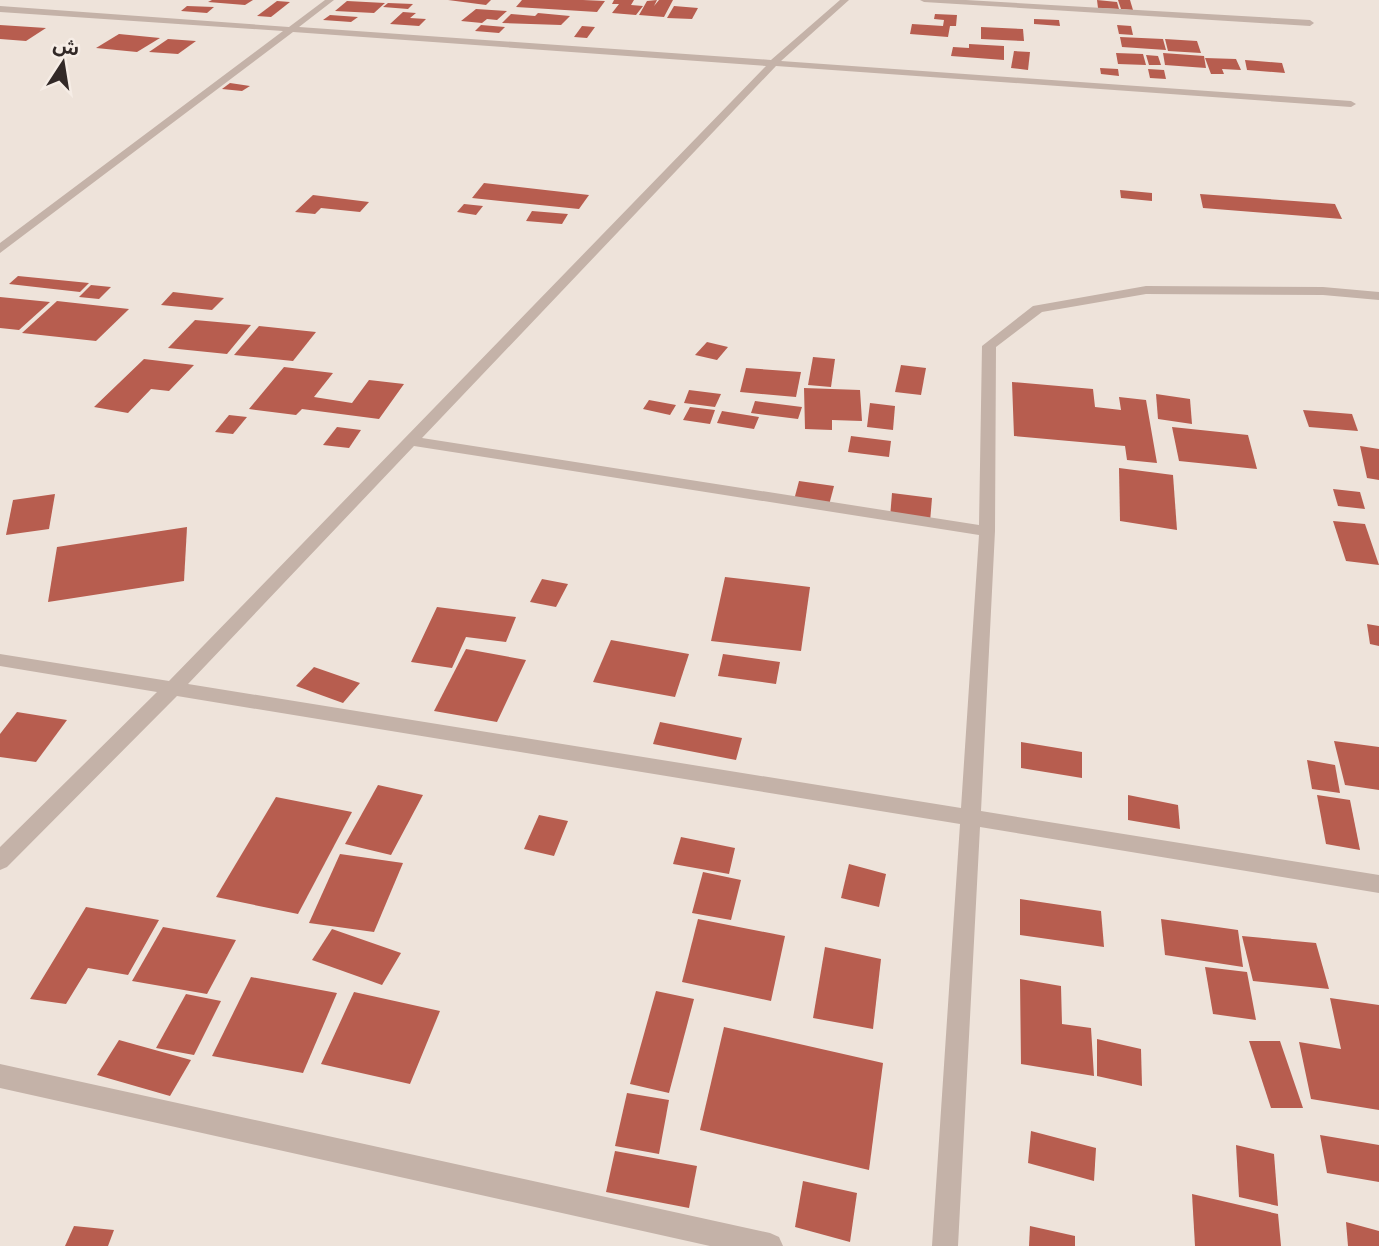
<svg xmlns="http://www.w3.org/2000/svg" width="1379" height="1246" font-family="Signika,'Noto Sans Arabic',sans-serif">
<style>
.building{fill:#b75d4f}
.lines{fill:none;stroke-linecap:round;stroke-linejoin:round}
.street{fill:#c4b2a8;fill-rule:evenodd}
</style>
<rect width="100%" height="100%" fill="#eee3da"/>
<!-- building -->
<g class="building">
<path d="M212,0H253L245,5L208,2Z"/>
<path d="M448,0H491L486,5Z"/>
<path d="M522,0H583L605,1L597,12L516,7Z"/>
<path d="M614,0H634L631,5L643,6L636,15L612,13L619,4H612Z"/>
<path d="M657,0L654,6L659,0H673L664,17L639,15L647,1Z"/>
<path d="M1097,0L1117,2L1119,9L1098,8Z"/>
<path d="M1118,0H1130L1133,10L1121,9Z"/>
<path d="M277,1L290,2L271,17L257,16Z"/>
<path d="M347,1L385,3L374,13L335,11Z"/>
<path d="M388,3L413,4L408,9L383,7Z"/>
<path d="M187,6L214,7L207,13L181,11Z"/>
<path d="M674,6L698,8L692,19L667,18Z"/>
<path d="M476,9L507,11L497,20L487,19L482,23L461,21Z"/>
<path d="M403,12L416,13L410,18L426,19L419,26L390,24Z"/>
<path d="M538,13L570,16L561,25L502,23L511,14L535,16Z"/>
<path d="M935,14L957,15L956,26H950L948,37L910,34L912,24L943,26L944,20L934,19Z"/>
<path d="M330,15L358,17L351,22L323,20Z"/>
<path d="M1034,19L1059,20L1060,26L1034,24Z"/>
<path d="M0,25L46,28L26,41L0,39Z"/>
<path d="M481,25L505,27L499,33L475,31Z"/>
<path d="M1117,25L1131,26L1133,35L1119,34Z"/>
<path d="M582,26L595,27L587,38L574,37Z"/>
<path d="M981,27L1023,29L1024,41L981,39Z"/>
<path d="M119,34L160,38L137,52L96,48Z"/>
<path d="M1120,37L1163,39L1166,50L1122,47Z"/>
<path d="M168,39L196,41L178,54L149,52Z"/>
<path d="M1165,39L1197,41L1201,53L1168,51Z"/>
<path d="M969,44L1004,46V60L951,56L953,47L969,48Z"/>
<path d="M1014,51L1030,52L1028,70L1011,68Z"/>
<path d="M1116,53L1143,54L1146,65L1118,64Z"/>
<path d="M1163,53L1204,56L1206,68L1165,65Z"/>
<path d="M1146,55L1158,56L1161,65H1149Z"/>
<path d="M1205,58L1236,59L1241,70L1222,69L1224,74H1211Z"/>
<path d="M1245,60L1282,63L1285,73L1247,70Z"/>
<path d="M1100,68L1118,69L1119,76L1101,74Z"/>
<path d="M1148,69L1164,70L1166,79L1150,78Z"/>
<path d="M230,83L250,86L242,91L222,89Z"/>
<path d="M484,183L589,195L579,209L472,198Z"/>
<path d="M1120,190L1152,193V201L1121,198Z"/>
<path d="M1200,194L1335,204L1342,219L1203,208Z"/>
<path d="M313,195L369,202L360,212L321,208L315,214L295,212Z"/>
<path d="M464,204L483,206L476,215L457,212Z"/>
<path d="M532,211L568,214L562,224L526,221Z"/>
<path d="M18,276L89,283L80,292L9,284Z"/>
<path d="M91,285L111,287L99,299L79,297Z"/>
<path d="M173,292L224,298L212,310L161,305Z"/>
<path d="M0,297L50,302L19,330L0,328Z"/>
<path d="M57,301L129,309L96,341L22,333Z"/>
<path d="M195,320L251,325L227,354L168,348Z"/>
<path d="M259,326L316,332L293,361L234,355Z"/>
<path d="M707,342L728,347L717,360L695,355Z"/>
<path d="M813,357L835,359L831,387L808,385Z"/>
<path d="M144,359L194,365L169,391L151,389L128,413L94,407Z"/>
<path d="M901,365L926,368L921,395L895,392Z"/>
<path d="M284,367L333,373L314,397L352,403L369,380L404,384L379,419L302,409L296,415L249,409Z"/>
<path d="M746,368L801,372L796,397L740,392Z"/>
<path d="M1012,382L1093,389L1095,407L1121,410L1119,397L1146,400L1157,463L1127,460L1125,446L1014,436Z"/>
<path d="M804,388L860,390L862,421L832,420V430L805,429Z"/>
<path d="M689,390L721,394L715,407L684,403Z"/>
<path d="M1156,394L1190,399L1192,424L1158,419Z"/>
<path d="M649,400L676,405L670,415L643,409Z"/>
<path d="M755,401L802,407L798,419L751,413Z"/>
<path d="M870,403L895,406L893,430L867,427Z"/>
<path d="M690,407L715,410L710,424L683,420Z"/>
<path d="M1303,410L1352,414L1358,431L1309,427Z"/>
<path d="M722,411L759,417L754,429L717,423Z"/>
<path d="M229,415L247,417L233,434L215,432Z"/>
<path d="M337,427L361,430L349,448L323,445Z"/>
<path d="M1172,427L1248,435L1257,469L1179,461Z"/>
<path d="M851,436L891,441L889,457L848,452Z"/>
<path d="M1360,446L1379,449V480L1367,478Z"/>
<path d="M1119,468L1173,475L1177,530L1120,521Z"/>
<path d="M799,481L834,486L829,505L794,500Z"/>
<path d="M1333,489L1360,492L1365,509L1338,506Z"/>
<path d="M892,493L932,498L930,522L890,518Z"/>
<path d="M55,494L49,529L6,535L13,500Z"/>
<path d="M1333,521L1365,524L1379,565L1346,561Z"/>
<path d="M187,527L184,581L48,602L57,547Z"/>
<path d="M725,577L810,587L801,651L711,641Z"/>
<path d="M542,579L568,584L556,607L530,602Z"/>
<path d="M437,607L516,617L506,642L466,637L452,668L411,662Z"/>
<path d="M1367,624L1379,626V646L1370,644Z"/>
<path d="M611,640L689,654L675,697L593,682Z"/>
<path d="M466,649L526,660L497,722L434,711Z"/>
<path d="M723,654L780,662L776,684L718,676Z"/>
<path d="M314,667L360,683L343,703L296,686Z"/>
<path d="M17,712L67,720L36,762L0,757V734Z"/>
<path d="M660,722L742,738L736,760L653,744Z"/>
<path d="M1334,741L1379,747V790L1345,785Z"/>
<path d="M1021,742L1082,752V778L1021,768Z"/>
<path d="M1307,760L1335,765L1340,793L1312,789Z"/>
<path d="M378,785L423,795L391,855L345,844Z"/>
<path d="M1128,795L1178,805L1180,829L1128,820Z"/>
<path d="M1317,795L1350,800L1360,850L1326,844Z"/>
<path d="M276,797L352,812L298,914L216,897Z"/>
<path d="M539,815L568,821L554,856L524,849Z"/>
<path d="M681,837L735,848L729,874L673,864Z"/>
<path d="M340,854L403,863L374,932L309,923Z"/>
<path d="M849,864L886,874L879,907L841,898Z"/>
<path d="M703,872L741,880L731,920L692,913Z"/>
<path d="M1020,899L1101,911L1104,947L1020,935Z"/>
<path d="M86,907L159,920L128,975L88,968L66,1004L30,999Z"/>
<path d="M698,919L785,936L771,1001L682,982Z"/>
<path d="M1161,919L1238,930L1243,967L1165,955Z"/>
<path d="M163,927L236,940L207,994L132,981Z"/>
<path d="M332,929L401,953L382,985L312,960Z"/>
<path d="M1242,936L1316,943L1329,989L1253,981Z"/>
<path d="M825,947L881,959L873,1029L813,1018Z"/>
<path d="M1205,967L1247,972L1256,1020L1213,1014Z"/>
<path d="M251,977L337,993L303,1073L212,1056Z"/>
<path d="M1020,979L1061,986L1062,1024L1091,1028L1094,1076L1021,1064Z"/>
<path d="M656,991L694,999L669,1093L630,1084Z"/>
<path d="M354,992L440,1011L410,1084L321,1064Z"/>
<path d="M186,994L221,1001L194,1055L156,1048Z"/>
<path d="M1330,998L1379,1005V1110L1311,1099L1299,1042L1341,1049Z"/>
<path d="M724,1027L883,1063L869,1170L700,1130Z"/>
<path d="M1097,1039L1141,1049L1142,1086L1097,1076Z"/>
<path d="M119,1040L191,1060L170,1096L97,1075Z"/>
<path d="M1249,1041H1280L1303,1108H1271Z"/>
<path d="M627,1093L669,1100L659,1154L615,1146Z"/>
<path d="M1031,1131L1096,1148L1094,1181L1028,1163Z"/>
<path d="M1320,1135L1379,1145V1182L1327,1173Z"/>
<path d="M1236,1145L1274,1154L1278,1206L1239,1197Z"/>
<path d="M615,1151L697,1166L689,1208L606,1192Z"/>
<path d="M803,1181L857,1193L850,1242L795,1227Z"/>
<path d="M1192,1194L1278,1214L1281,1246H1195Z"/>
<path d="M1346,1222L1379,1231V1246H1348Z"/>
<path d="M74,1226L114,1230L108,1246H65Z"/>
<path d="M1030,1226L1075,1236V1246H1029Z"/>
</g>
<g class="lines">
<!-- street -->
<g class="street">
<path d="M325,0H334L299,27L771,60L840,0H849L781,61L1351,101L1356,104L1351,107L776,66L422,438L979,525L982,346L1033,306L1146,286L1323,287L1379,292V300L1323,295L1146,294L1042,312L996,347L995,531L981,811L1379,875V893L980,827L958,1246H932L960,824L177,696L7,867L0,870V847L157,692L0,666V654L169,681L766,66L293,32L0,253V243L283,31L0,12V6L289,27ZM414,446L979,535L961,808L188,684Z"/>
<path d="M920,0H966L1310,20L1314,23L1310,26L924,2Z"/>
<path d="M0,1064L770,1233L779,1237L783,1246H710L0,1088Z"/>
</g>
</g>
<!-- north arrow -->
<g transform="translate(63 63) rotate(12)" stroke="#f6ede6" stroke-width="5" paint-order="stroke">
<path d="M0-5L12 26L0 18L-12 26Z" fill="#322927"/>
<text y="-10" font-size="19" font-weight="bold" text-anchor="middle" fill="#322927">ش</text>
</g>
</svg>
